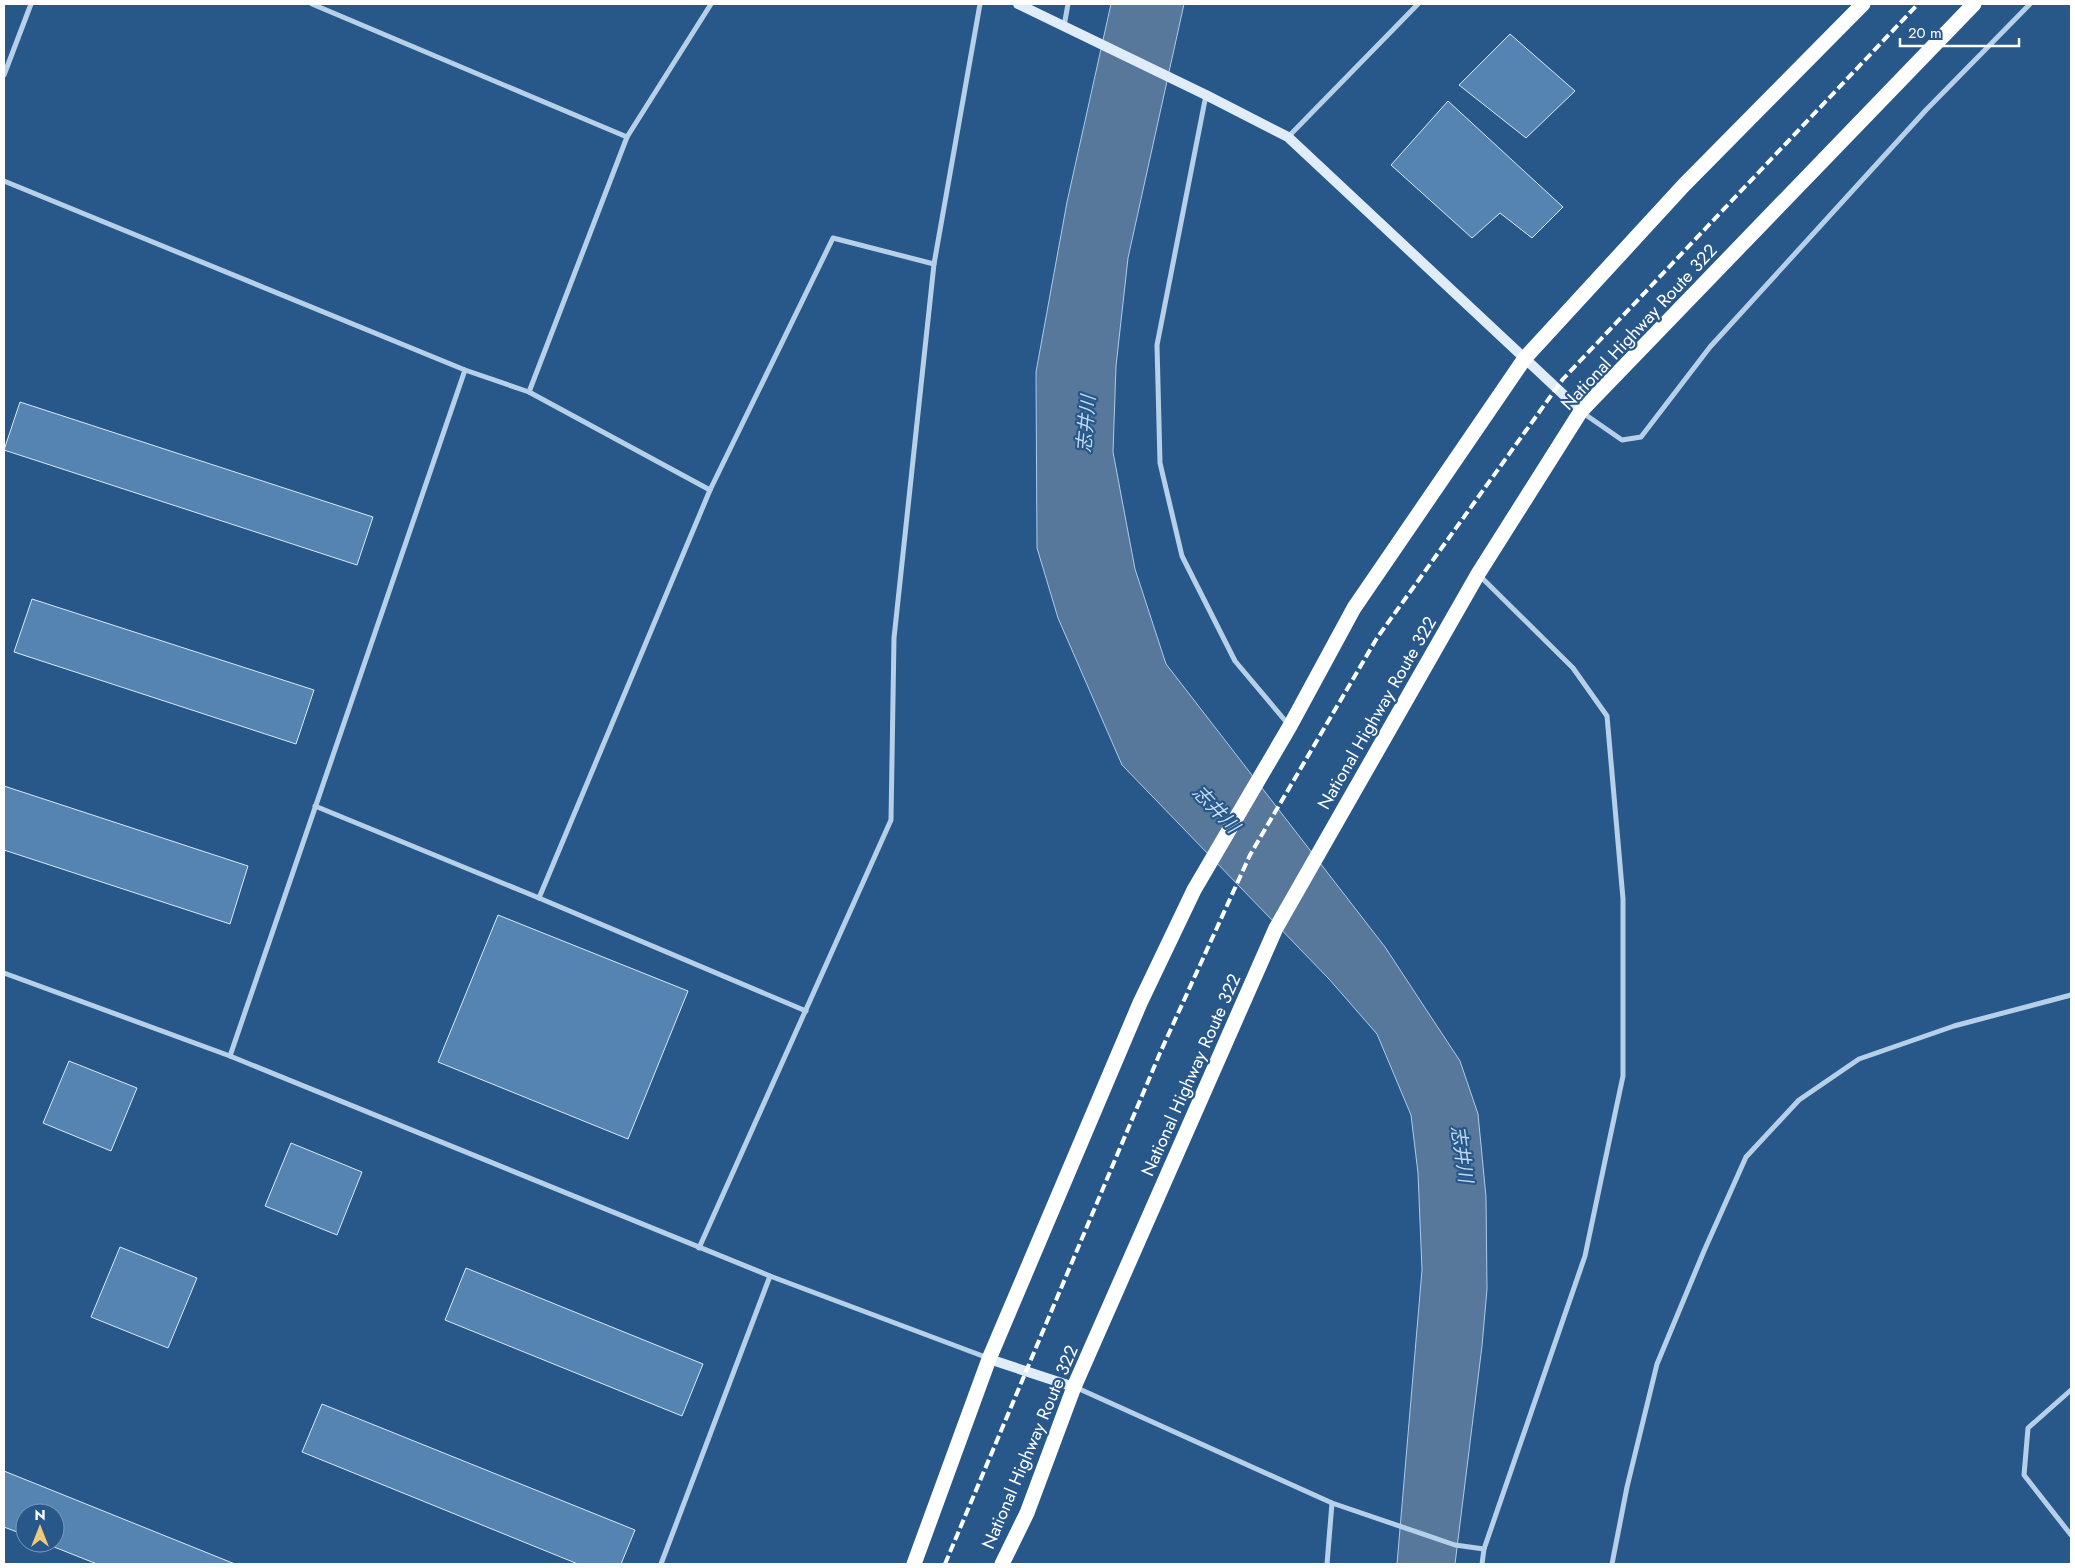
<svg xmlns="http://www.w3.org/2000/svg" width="2075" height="1568" font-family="Jost,'Noto Sans JP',sans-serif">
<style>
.water{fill:#57789a;stroke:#abcbe9}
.building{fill:#5583b2;stroke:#dae9f7}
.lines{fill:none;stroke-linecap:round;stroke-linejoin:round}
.street{stroke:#b6d0e9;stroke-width:5}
.secondary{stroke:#e0ecf8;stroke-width:10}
.highway{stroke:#fff;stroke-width:15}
.rail{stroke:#fff;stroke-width:4;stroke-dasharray:9 4;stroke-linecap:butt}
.labels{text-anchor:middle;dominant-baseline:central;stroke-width:4.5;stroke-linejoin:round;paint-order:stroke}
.street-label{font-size:18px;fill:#fff;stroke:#28588a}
.water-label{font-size:19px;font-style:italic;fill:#c2daf0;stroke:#28588a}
</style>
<rect width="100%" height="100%" fill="#28588a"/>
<!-- water -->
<path class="water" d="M1111,4H1184L1128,258L1116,366L1113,452L1135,569L1166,664L1385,947L1460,1061L1478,1114L1486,1197L1487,1289L1482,1346L1455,1564H1397L1422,1270L1418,1173L1411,1115L1377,1034L1329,979L1122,765L1058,618L1037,548L1036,372L1067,202Z"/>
<!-- building -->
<g class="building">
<path d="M1510,34L1575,91L1526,138L1459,85Z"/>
<path d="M1448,101L1563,207L1532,238L1500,213L1472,238L1391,165Z"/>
<path d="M20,402L373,517L357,565L4,450Z"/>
<path d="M32,599L314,690L296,744L14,652Z"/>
<path d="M4,786L248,866L230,924L4,850Z"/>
<path d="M498,915L688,991L628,1139L438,1062Z"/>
<path d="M69,1061L137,1088L111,1151L43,1123Z"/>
<path d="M291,1143L362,1172L337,1235L265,1206Z"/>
<path d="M120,1247L197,1278L168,1348L91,1317Z"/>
<path d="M466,1268L703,1364L682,1416L445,1320Z"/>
<path d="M322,1404L635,1530L621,1564H578L302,1452Z"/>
<path d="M4,1471L235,1564H97L44,1543H55V1513H25V1535L4,1527Z"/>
</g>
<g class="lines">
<!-- street -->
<g class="street">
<path d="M312,4L627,137"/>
<path d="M1064,26L1068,4"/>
<path d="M4,75L31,4"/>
<path d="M1206,95L1157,345L1160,463L1182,556L1235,661L1288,724"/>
<path d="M1288,137L1418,4"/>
<path d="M4,181L465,370L529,392L710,490"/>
<path d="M529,392L627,137L711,4"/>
<path d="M1583,413L1622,440L1641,437L1710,347L1926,110L2030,4"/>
<path d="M1480,576L1573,668L1607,716L1623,899V1076L1609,1142L1585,1256L1484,1549L1482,1564"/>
<path d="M315,806L539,898L806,1011"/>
<path d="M539,898L710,490L833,238L934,264"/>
<path d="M4,973L230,1056L770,1276L988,1358"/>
<path d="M230,1056L465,370"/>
<path d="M699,1248L891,820L894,638L934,264L980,4"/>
<path d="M1075,1387L1332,1503L1455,1545L1484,1549"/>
<path d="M2071,1390L2028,1428L2024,1475L2071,1535"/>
<path d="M661,1564L770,1276"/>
<path d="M1327,1564L1332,1503"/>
<path d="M1612,1564L1627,1487L1657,1364L1704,1251L1746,1157L1799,1100L1859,1059L1954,1026L2071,995"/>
</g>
<!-- secondary -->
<g class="secondary">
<path d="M1018,4L1206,95L1288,137L1581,411"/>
<path d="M989,1359L1074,1387"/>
</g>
<!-- highway -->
<g class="highway">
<path d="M914,1564L989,1359L1140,1003L1194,890L1290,726L1354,608L1525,358L1684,185L1863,4"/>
<path d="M1002,1564L1027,1513L1074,1387L1276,928L1478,574L1581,411L1974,4"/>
</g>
<!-- rail -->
<path class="rail" d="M945,1564L1160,1053L1250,855L1377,638L1563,379L1918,4"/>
</g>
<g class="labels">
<!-- street labels -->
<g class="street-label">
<text transform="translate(1639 327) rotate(-47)">National Highway Route 322</text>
<text transform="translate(1377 713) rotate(-60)">National Highway Route 322</text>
<text transform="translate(1191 1075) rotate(-66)">National Highway Route 322</text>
<text transform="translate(1030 1447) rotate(-67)">National Highway Route 322</text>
</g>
<!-- water labels -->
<g class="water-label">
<text transform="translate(1086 424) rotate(-85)">志井川</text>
<text transform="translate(1216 809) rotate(46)">志井川</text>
<text transform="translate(1462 1154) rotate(82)">志井川</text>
</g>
</g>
<!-- border -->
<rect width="2075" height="1568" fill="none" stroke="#ffffff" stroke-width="10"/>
<!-- north arrow -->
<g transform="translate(40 1528)"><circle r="24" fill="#28588a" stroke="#7e9bb9"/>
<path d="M0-4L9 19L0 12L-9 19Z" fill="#f1c97c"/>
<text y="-8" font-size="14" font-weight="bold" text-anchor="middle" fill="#ffffff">N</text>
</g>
<!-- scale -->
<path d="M1900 38v8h119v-8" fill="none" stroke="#ffffff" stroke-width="2.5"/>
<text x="1908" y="38" font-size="15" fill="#ffffff" stroke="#28588a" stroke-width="4" paint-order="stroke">20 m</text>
</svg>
